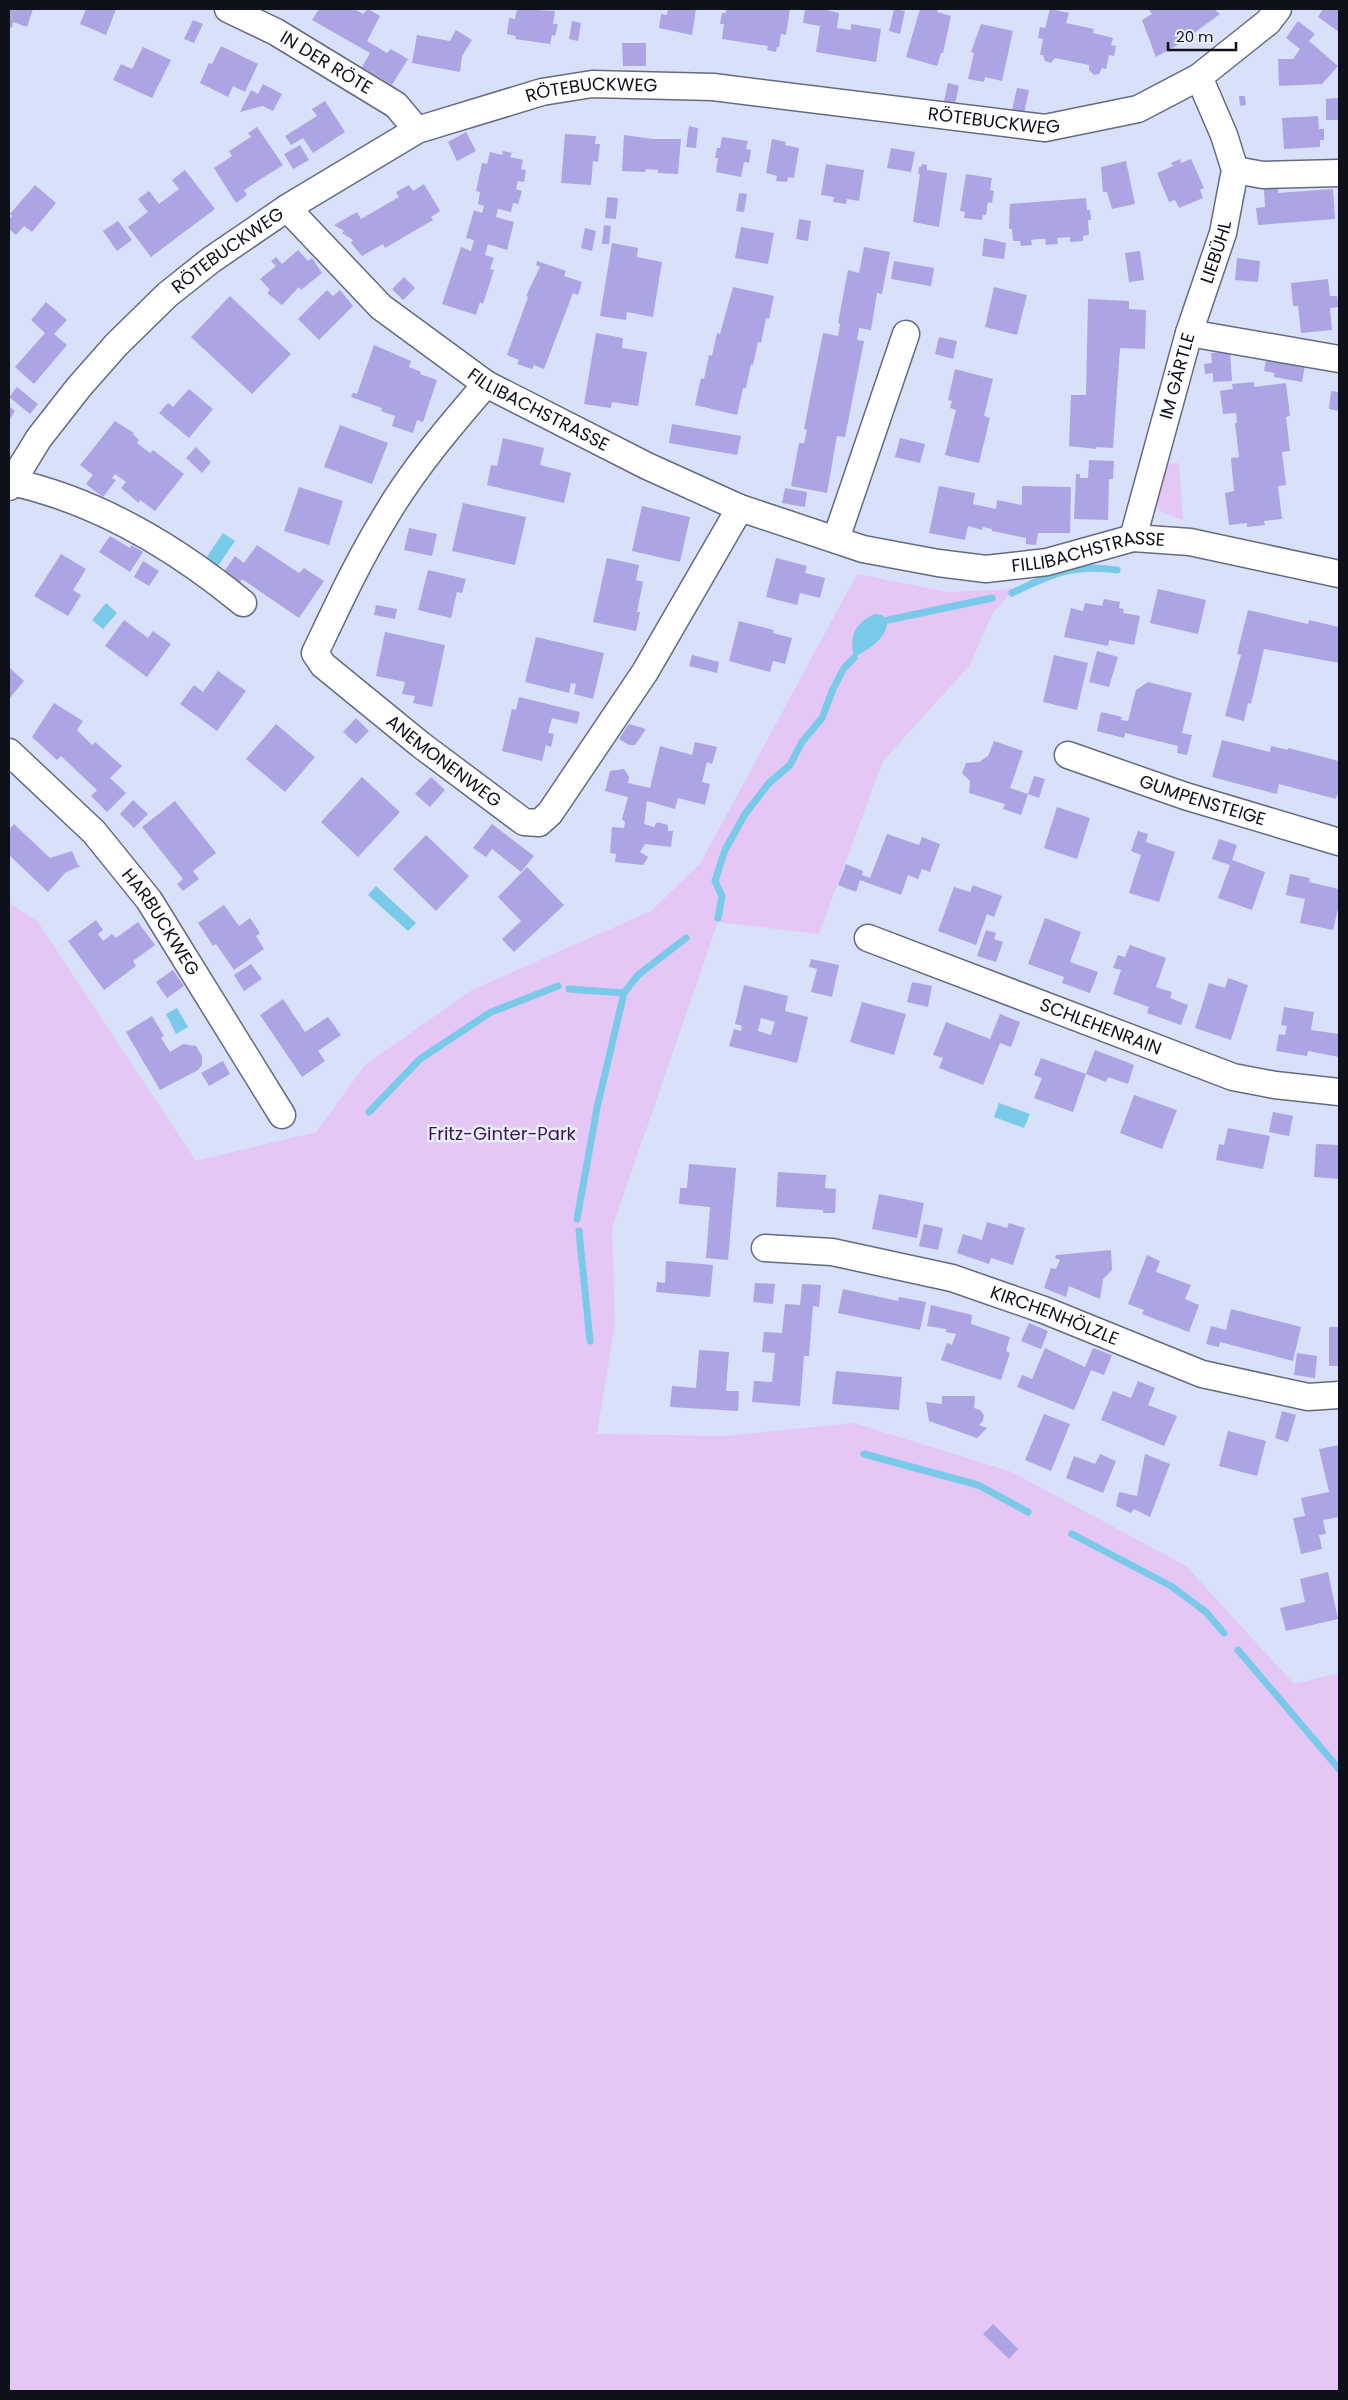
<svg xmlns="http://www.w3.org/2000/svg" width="1348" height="2400" font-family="Poppins,sans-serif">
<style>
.green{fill:#e4c7f5}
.water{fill:#78cae8}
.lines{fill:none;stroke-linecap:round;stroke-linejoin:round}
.stream{stroke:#78cae8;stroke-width:7}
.building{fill:#ada4e3;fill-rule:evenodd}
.street-casing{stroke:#636b80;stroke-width:29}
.street{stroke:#fff;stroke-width:26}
.labels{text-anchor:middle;stroke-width:5;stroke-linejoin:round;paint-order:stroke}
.street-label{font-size:18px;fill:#0e1119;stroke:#e9effd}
.park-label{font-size:18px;fill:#3f1054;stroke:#e9effd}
</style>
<rect width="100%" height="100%" fill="#d8e1f9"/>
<!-- green -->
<path class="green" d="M1179,463L1183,520L1160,511L1155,501L1164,464Z
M857,574L948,592L1014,589L992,614L970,665L883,761L819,934L718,922L612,1228L615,1323L597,1434L726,1436L854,1423L1012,1472L1186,1566L1294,1684L1339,1673V2391H9V902L38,922L196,1161L316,1132L365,1065L472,990L651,911L700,864Z"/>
<!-- water -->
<path class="water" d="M223,533L235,541L218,566L206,558Z
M106,603L117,613L103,629L92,620Z
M875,614L882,615L888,620C885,642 870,647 854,658C849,637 854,623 875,614Z
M376,886L416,923L408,931L368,895Z
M177,1008L188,1027L176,1034L166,1014Z
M999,1103L1030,1114L1024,1128L994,1117Z"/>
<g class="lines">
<!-- stream -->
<path class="stream" d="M1012,593C1051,574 1073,564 1117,570
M888,620L992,598
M718,918L722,896L715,881L725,850L745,814L769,783L790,765L802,742L822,718L833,689L844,668L854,658
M569,989L624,993
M369,1112L420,1059L491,1012L558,986
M577,1219L597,1108L624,993L638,975L686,938
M579,1231L590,1341
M864,1454L978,1485L1028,1512
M1072,1534L1171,1586L1206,1612L1224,1633
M1238,1650L1339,1769"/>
</g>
<!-- building -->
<path class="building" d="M9,9H33L27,27L13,22L12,28L9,27Z
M86,9H116L106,35L80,24Z
M319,9H354L363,14L368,9L380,16L367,41L387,53L391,49L408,59L392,85L362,67L370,53L312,20Z
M517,9L555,11L553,24H558L555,36L552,35L550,44L515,39L516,36L507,34L509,18L515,19Z
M668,9H696L692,35L659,28L661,14L667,15Z
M726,9H790L786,35L781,34L779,47H777L776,52L767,50L768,46L722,39L724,24H720L722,13H726Z
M805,9H823L839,13L837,28L851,30V24L881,29L876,62L816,52L820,26L803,23Z
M894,9L905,11L900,34L889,31Z
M920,9H938L937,12L951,16L943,53H941L937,66L906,57Z
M1050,9L1069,13L1066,23L1094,29L1093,33L1113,38L1111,45L1116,46L1114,56L1109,55L1106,69L1102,68L1099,74L1094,75L1089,70V65L1055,58L1051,63L1045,61L1043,55H1040L1043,39L1038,38L1040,27L1045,28Z
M1152,9H1214L1220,14L1179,44L1156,57L1142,20L1152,14L1149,10Z
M1323,9H1339V32L1318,17Z
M193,20L203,24L194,43L184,39Z
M572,21L581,23L578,41L569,39Z
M1298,21L1315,34L1309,41L1338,66L1322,84L1279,86L1278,59H1293L1300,49L1286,38Z
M981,24L1013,31L1002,81L985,77L984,82L968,79L974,53L971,52Z
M456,30L472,40L462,56L460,72L412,63L417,35L450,41Z
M622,43H646V66H623Z
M221,46L258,64L245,92L233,86L228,97L200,83L209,63L212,64Z
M143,47L171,60L152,98L113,80L121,64L132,69Z
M948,83L959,86L955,104L944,101Z
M263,84L282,94L273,111L263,106L240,112L251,90L258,94Z
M1017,88L1029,90L1024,113L1012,110Z
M1239,96H1245L1246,105L1240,106Z
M1337,98H1339V120H1326V99Z
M325,101L345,132L313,153L303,138L291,145L285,136L317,116L312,109Z
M1318,116L1319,129H1324V140H1320V147L1284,149L1282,118Z
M689,126L698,128L696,148L686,147Z
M257,127L283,165L244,190L247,195L236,203L214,168L232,156L229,151L251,137L248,133Z
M466,132L476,151L457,161L448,142Z
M565,134L596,136L595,144H600L598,162L593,161L591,185L561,183Z
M624,135L653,139H681L678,174L658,173V170L646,169L645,172L622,171Z
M722,137L748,141L746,149L751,150L749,163L744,162L741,177L716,172L718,158H715L717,148H720Z
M772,139L786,142L785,145L799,148L794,178L788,177L787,182L776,181L777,176L766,173Z
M300,145L309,160L293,169L284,154Z
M891,148L915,152L911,172L887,168Z
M503,151L512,153L510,157L523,160L521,169L526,170L524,182L518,181L516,189L522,191L518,204L513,203L511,212L498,209L496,217L514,222L507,250L488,244L485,255L494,258L490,269L494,270L483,304L480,302L476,315L442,304L461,247L471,251L474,240L466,238L474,210L482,213L484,206L478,204L480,192L476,191L482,163L487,164L490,152L502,155Z
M1180,159L1181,163L1191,159L1204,188L1200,190L1203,198L1179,208L1175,200L1169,202L1157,173L1173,166L1171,163Z
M1126,161L1135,204L1112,209L1107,192H1103L1101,167Z
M826,164L864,170L859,201L847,199L846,204L833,202L834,197L821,195Z
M922,164L927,165V170L947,173L939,227L913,222L920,174H918L919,167H921Z
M185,170L215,209L151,257L128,227L148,212L138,199L149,191L159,204L179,189L172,180Z
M966,174L992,178L990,190L994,191L992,203L988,202L986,215H983L982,220L964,218L965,212L960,211Z
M424,184L440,211L431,217L433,220L385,248L383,244L362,256L351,243L353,240L342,233L344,231L334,225L357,212L361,219L399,197L396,192L409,185L413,191Z
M35,185L56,203L32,232L24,226L16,235L9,229V220L12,216L10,214Z
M1278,188V193L1333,189L1335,219L1258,225L1256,208L1265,207L1264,189Z
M739,193L747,194L744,212L736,211Z
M607,197L618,198L616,219L605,218Z
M1086,198L1087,210H1090L1091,220H1088L1089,235L1083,236V241L1070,242V237L1057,238L1058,244L1046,245L1045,239H1038L1031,240L1032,245L1021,246L1020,241H1013L1012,229H1009L1010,204Z
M799,219L811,221L808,241L796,239Z
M118,221L132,240L117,251L103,231Z
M604,225L611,226L609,244H602Z
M741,227L774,233L768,264L735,258Z
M585,228L596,231L592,251L581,248Z
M984,238L1006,243L1004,259L982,256Z
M612,243L638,248L637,257L662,262L653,317L627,312L626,320L600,316Z
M864,247L890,252L882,294L877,293L871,330L859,328L857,340L864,341L845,437L837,436L827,493L791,486L799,443H804L807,430L804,429L823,333L838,336L840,324L838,323L848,270L859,273Z
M298,250L308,261L312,258L322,273L301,290L299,287L282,305L267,293L270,290L260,279L276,266L271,261L276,257L282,264Z
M1140,251L1144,280L1129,282L1125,253Z
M1237,258L1260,261L1258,282L1235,280Z
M537,261L566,271L564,276L582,282L578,295L573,293L544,369L534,365L532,369L517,364L519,360L507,355L528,297L526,296L540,267L536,265Z
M894,261L934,268L931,286L891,279Z
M404,277L415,288L403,300L392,289Z
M1328,279L1330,296H1337L1339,307L1330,308L1332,330L1301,333L1298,306H1293L1291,283Z
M733,287L774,296L769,319L766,318L761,343L758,342L753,365L751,364L746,388H743L737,415L695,405L701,378L704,379L709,355L712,356L717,333L720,334Z
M994,287L1027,295L1017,335L985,327Z
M327,290L333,296L340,290L353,306L319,340L298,319Z
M230,296L291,354L252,394L191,337Z
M1088,299L1129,301V309L1146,310L1145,349L1120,348L1113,448L1096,447V449L1069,446L1071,395H1086Z
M46,302L67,320L54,334L67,345L34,384L15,367L45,333L31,320Z
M596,333L623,338L622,348L647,352L638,406L612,402L611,408L584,404Z
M939,337L957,341L953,359L935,354Z
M374,345L411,361L409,367L421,372L420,374L437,380L423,422L417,420L413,433L392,426L395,416L381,411L382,408L351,397L353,393L357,394Z
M1230,351L1232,381L1213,382V373L1205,374L1204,364L1212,363L1211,353Z
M1267,354L1306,360L1302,382L1274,377V373L1264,371Z
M955,369L993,379L984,416L990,418L979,463L945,455L956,410L950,408L952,401L948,400Z
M1254,382V387L1286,383L1290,416L1286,417L1290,451L1282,452L1286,485L1278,486L1282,519L1264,521L1265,525L1247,527V523L1229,525L1225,493L1234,491L1231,458L1239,457L1235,423H1237L1236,413L1223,414L1220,391L1233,389L1232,384Z
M17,387L38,404L30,414L9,397Z
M189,389L213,409L189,438L159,413L168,403L173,407Z
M1331,391L1339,392V411L1329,409Z
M9,406L15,411L9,421Z
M115,421L134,433L133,434L139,440L137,443L150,453L153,450L184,474L155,511L140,500L139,503L121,488L126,482L115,474L112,478L116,480L103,497L86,484L93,475L80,465Z
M672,424L741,436L737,455L669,443Z
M340,425L388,443L372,484L324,467Z
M503,438L544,448L540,465L571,473L564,503L487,485L491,465L497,466Z
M900,438L925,444L920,463L895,457Z
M196,447L211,462L202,473L186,458Z
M1089,460L1114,461L1113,479H1109L1108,520L1074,519L1076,474H1080V478H1088Z
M939,486L975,493L973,504L996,509L997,500L1022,505V486L1071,487L1070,533H1038L1036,545L1026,544V538L992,531V529L983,527L982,530L968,526L965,540L929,533Z
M299,487L343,501L329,545L284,531Z
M785,488L807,492L805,507L782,503Z
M463,503L526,517L515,565L452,551Z
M642,506L690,517L680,562L632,551Z
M409,528L437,534L432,556L404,550Z
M110,536L130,548L131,545L143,552L130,572L99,552Z
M257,545L299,573L304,568L324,581L299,618L242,579L239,584L223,573L235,556L244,563Z
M61,554L86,569L73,590L81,595L68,616L34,596Z
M607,558L639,565L636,580L643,582L637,612H640L636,631L593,622Z
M776,558L807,566L805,573L825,578L820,598L800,593L797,605L766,597Z
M143,561L159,571L149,586L134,577Z
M428,570L466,579L462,593L457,592L451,618L418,610Z
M1158,589L1206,600L1198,634L1150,623Z
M1104,599L1120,602L1119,608L1124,609L1123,613L1140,616L1134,645L1109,640L1108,646L1064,637L1071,608L1083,611L1085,603L1102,606Z
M376,605L397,609L395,619L374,615Z
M1248,610L1308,624L1309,620L1339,627V663L1264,649L1251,704L1248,703L1244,721L1225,716L1241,655L1237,654Z
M124,620L148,638L153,631L171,644L147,677L105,646Z
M739,621L774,630L773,633L792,638L785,664L773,661L770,672L729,661Z
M385,632L445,645L432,707L413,703L415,696L402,694L405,682L376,676Z
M536,637L604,653L593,699L574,694L576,684L571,683L569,693L525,682Z
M1097,651L1118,657L1109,687L1089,682Z
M692,655L719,662L717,673L689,666Z
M1054,655L1088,663L1077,710L1043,702Z
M9,667L24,681L9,699Z
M218,671L246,691L217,731L180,704L194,685L203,692Z
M1148,682L1192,693L1182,733L1192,735L1187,755L1177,753L1178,746L1125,733L1124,738L1097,731L1101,712L1122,717L1121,720L1128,721L1136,690Z
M519,697L580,712L577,724L552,718L548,733L554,734L551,747L546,745L542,761L502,751L512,709L516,710Z
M54,703L83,721L77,730L92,745L95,742L122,766L110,778L126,793L107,812L91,796L97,790L61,756L57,760L32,737Z
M356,718L369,731L356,744L343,732Z
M276,724L315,757L285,792L246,759Z
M629,724L646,729L635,745H629L619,739Z
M1222,740L1270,752L1271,746L1288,750V748L1339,761V796L1337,795L1336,799L1279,784L1277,794L1212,777Z
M994,741L1023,751L1010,788L1028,794L1021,815L1003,809L1005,804L969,793L970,781L962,773L966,763L979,762L988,756Z
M695,742L717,747L712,764L707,762L702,782L710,784L705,805L678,798L675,809L647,801L644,824L654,827L657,822L668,825V831H673L671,847L645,844L640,852L648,857L643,865L615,862L616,854L610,853L612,827L624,828L625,822L622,819L628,797L605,791L610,771L624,769L629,777L628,783L650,788L660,746L692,755Z
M1034,776L1045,779L1039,798L1028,794Z
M362,777L400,812L358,857L321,822Z
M431,777L445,790L430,807L415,794Z
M133,800L148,814L134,828L120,814Z
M175,801L216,853L193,871L199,879L183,891L177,884L183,879L142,827Z
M1057,807L1090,818L1077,859L1044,848Z
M14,824L50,858L72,851L78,865L81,866L66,872L48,892L9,855V830Z
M492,824L534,856L521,872L492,849L486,857L473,848Z
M1138,831L1148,834L1146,842L1175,852L1159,902L1129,893L1141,855L1131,851Z
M887,834L919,845L922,837L940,844L930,872L922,869L918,879L908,875L901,895L860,880L856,892L838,885L846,864L863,871L862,875L870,878Z
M426,835L469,876L436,911L393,869Z
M1219,839L1237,845L1232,860L1265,872L1252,910L1218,898L1230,865L1212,859Z
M527,867L564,905L514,952L502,939L521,921L498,897Z
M1290,874L1310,878L1309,882L1339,889V905L1333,930L1300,923L1305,899L1286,895Z
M973,885L1002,896L994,917L987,914L976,945L938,931L954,887L970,892Z
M224,905L239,926L250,918L260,933L256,936L264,949L234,970L216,944L213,946L198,923Z
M1045,918L1081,932L1070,962L1098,972L1090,993L1062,983L1064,977L1028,964Z
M96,920L103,930L98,934L103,941L112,934L116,938L138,922L155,945L133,961L136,966L104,990L68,941Z
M986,930L996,933L994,939L1003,942L996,962L977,956Z
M1130,945L1166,958L1156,987L1172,992L1170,998L1188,1005L1181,1025L1147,1013L1149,1007L1113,994L1121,970L1113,968L1118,955L1125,957Z
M811,959L839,965L832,997L811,992L817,969L809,967Z
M251,964L262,979L244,991L234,975Z
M173,970L184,986L167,998L156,982Z
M1228,978L1248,985L1231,1040L1195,1028L1209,983L1225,988Z
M912,982L932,986L928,1007L907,1002Z
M744,985L788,996L785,1011L808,1017L797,1063L729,1046L734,1029L741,1031L742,1026L735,1024ZM761,1018L775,1022L771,1035L758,1031Z
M283,999L305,1032L328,1017L341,1035L318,1051L325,1061L302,1077L260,1015Z
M862,1002L906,1014L894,1055L850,1042Z
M1284,1007L1314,1012L1311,1030L1339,1034V1057L1308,1051L1307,1056L1276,1051L1279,1034L1285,1035L1287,1026L1281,1025Z
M1000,1014L1020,1022L1011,1047L1000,1043L983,1085L939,1068L943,1058L933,1055L946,1022L990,1039Z
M152,1016L164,1036L161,1038L170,1052L183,1044L196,1046L202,1056V1065L198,1070L160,1090L126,1032Z
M1095,1050L1134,1065L1128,1084L1108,1077L1106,1082L1086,1074Z
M1041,1058L1086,1074L1073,1112L1034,1098L1042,1078L1034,1075Z
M223,1061L230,1074L209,1086L201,1073Z
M1134,1095L1177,1110L1162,1149L1120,1133Z
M1273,1112L1293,1116L1289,1136L1269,1132Z
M1228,1128L1270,1136L1263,1169L1216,1160L1219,1144L1224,1145Z
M1316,1144L1339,1145V1179L1314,1177Z
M689,1164L736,1168L728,1260L706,1258L710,1207L679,1204L680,1188H687Z
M778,1172L826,1175L825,1188L836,1189L835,1213H823V1210L776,1207Z
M879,1194L924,1203L917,1238L872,1229Z
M987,1222L1007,1228L1009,1223L1025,1228L1013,1265L991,1258L989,1264L957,1253L963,1234L982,1240Z
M924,1224L943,1228L938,1250L919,1246Z
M1111,1250L1112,1270L1103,1279L1100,1299L1069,1286L1066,1297L1044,1288L1051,1268L1056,1269L1060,1260L1055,1258L1056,1255Z
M1147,1255L1160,1261L1156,1272L1191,1285L1185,1299L1199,1305L1189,1332L1142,1314L1144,1310L1128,1304Z
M666,1261L713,1265L710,1297L656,1292L657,1282L665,1283Z
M755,1283L775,1284L773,1304L753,1302Z
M802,1284L821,1285L819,1307L813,1306L809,1356H804L800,1406L752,1402L754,1381L772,1382L775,1353L762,1352L764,1332L782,1333L785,1304L800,1305Z
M843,1289L898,1301L899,1297L926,1302L920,1330L838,1313Z
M931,1305L972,1315L971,1324L1010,1337L1006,1351L1010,1353L1001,1380L941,1360L947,1343L952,1345L956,1334L946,1332V1329L927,1326Z
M1231,1309L1301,1327L1293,1361L1220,1342L1219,1347L1206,1344L1211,1326L1226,1330Z
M1029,1323L1048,1331L1041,1349L1021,1341Z
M1329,1327H1339V1366H1329Z
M1045,1348L1085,1367L1093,1348L1112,1355L1104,1375L1091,1370L1074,1410L1017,1387L1022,1375L1032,1379Z
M699,1350L729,1352L726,1391H739L738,1411L670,1407L672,1386L696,1388Z
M1297,1353L1317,1356L1315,1378L1294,1375Z
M836,1371L902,1377L899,1410L832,1404Z
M1138,1381L1155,1388L1148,1405L1177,1416L1164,1446L1101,1420L1113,1391L1131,1398Z
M942,1396H975L974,1408L980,1410L984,1415L983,1421L979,1425L987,1428L977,1438L929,1421L926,1402L942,1404Z
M1282,1411L1296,1415L1288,1442L1275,1438Z
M1044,1414L1070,1424L1051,1471L1025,1460Z
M1228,1431L1266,1441L1257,1476L1219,1466Z
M1339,1445V1517L1323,1520L1326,1534L1319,1535L1322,1549L1301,1554L1293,1518L1305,1516L1301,1498L1329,1492L1319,1449Z
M1100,1454L1116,1461L1103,1493L1066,1478L1074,1456L1095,1464Z
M1145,1454L1170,1464L1150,1517L1134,1509L1131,1513L1116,1506L1119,1492L1137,1496Z
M1328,1572L1338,1619L1286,1631L1280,1608L1305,1602L1300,1579Z
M993,2324L1018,2349L1009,2359L983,2334Z"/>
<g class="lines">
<defs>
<g id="street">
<path id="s1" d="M228,9L276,32L396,105L417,130"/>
<path d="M1235,170L1263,175L1339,173"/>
<path id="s2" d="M287,208L381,307L486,384L647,466L740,508L863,549L938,563L986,569L1047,562L1133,538L1190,542L1339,574"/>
<path d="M1189,333L1339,359"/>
<path id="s3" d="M486,384C450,426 413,469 385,517C358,561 337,607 315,653L323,665L421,745L524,822L539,823L550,813L645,672L740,508"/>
<path d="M12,482C98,501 176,548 243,603"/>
<path id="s4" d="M9,487L39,438L79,387L116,345L167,295L211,260L287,208L417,130L542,92L592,84L713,87L1045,128L1138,109L1199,77L1268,22L1278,9"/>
<path id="s5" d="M1133,538L1189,333L1223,233L1235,170L1224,135L1199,77"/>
<path d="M836,539L906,334"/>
<path id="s6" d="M9,752L94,832L149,900L282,1115"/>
<path id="s7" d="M1068,755L1185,796L1339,842"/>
<path id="s8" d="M868,938L1233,1077L1275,1085L1339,1092"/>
<path id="s9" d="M765,1248L832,1252L952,1278L1044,1310L1202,1374L1308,1397L1339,1395"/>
</g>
</defs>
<!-- street casing -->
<use href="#street" class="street-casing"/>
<!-- street -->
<use href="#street" class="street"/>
</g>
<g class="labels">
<!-- street labels -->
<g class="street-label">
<text dy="6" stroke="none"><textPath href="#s1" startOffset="112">IN DER RÖTE</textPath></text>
<text dy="6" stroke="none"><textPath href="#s4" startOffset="730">RÖTEBUCKWEG</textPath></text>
<text dy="6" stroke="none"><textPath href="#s4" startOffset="1135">RÖTEBUCKWEG</textPath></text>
<text dy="6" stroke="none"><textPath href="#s4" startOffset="325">RÖTEBUCKWEG</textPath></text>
<text dy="6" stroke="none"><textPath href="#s5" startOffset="298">LIEBÜHL</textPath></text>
<text dy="6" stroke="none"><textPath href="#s5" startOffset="168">IM GÄRTLE</textPath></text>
<text dy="6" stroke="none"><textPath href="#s2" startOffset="325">FILLIBACHSTRASSE</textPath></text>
<text dy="6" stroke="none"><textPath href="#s2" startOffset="908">FILLIBACHSTRASSE</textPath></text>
<text dy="6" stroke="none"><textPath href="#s3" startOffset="489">ANEMONENWEG</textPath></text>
<text dy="6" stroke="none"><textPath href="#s7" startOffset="142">GUMPENSTEIGE</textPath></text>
<text dy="6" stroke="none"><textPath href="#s6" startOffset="229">HARBUCKWEG</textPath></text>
<text dy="6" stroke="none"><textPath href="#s8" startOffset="249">SCHLEHENRAIN</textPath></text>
<text dy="6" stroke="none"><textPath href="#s9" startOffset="299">KIRCHENHÖLZLE</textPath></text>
</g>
<!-- park labels -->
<g class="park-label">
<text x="502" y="1140">Fritz-Ginter-Park</text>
</g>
</g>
<!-- border -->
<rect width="1348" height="2400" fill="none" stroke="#0e1119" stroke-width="20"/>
<!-- scale -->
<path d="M1168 42v8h68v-8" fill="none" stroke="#0e1119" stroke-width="2.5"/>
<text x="1176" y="42" font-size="15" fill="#0e1119" stroke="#e9effd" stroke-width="4" paint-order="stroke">20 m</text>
</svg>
